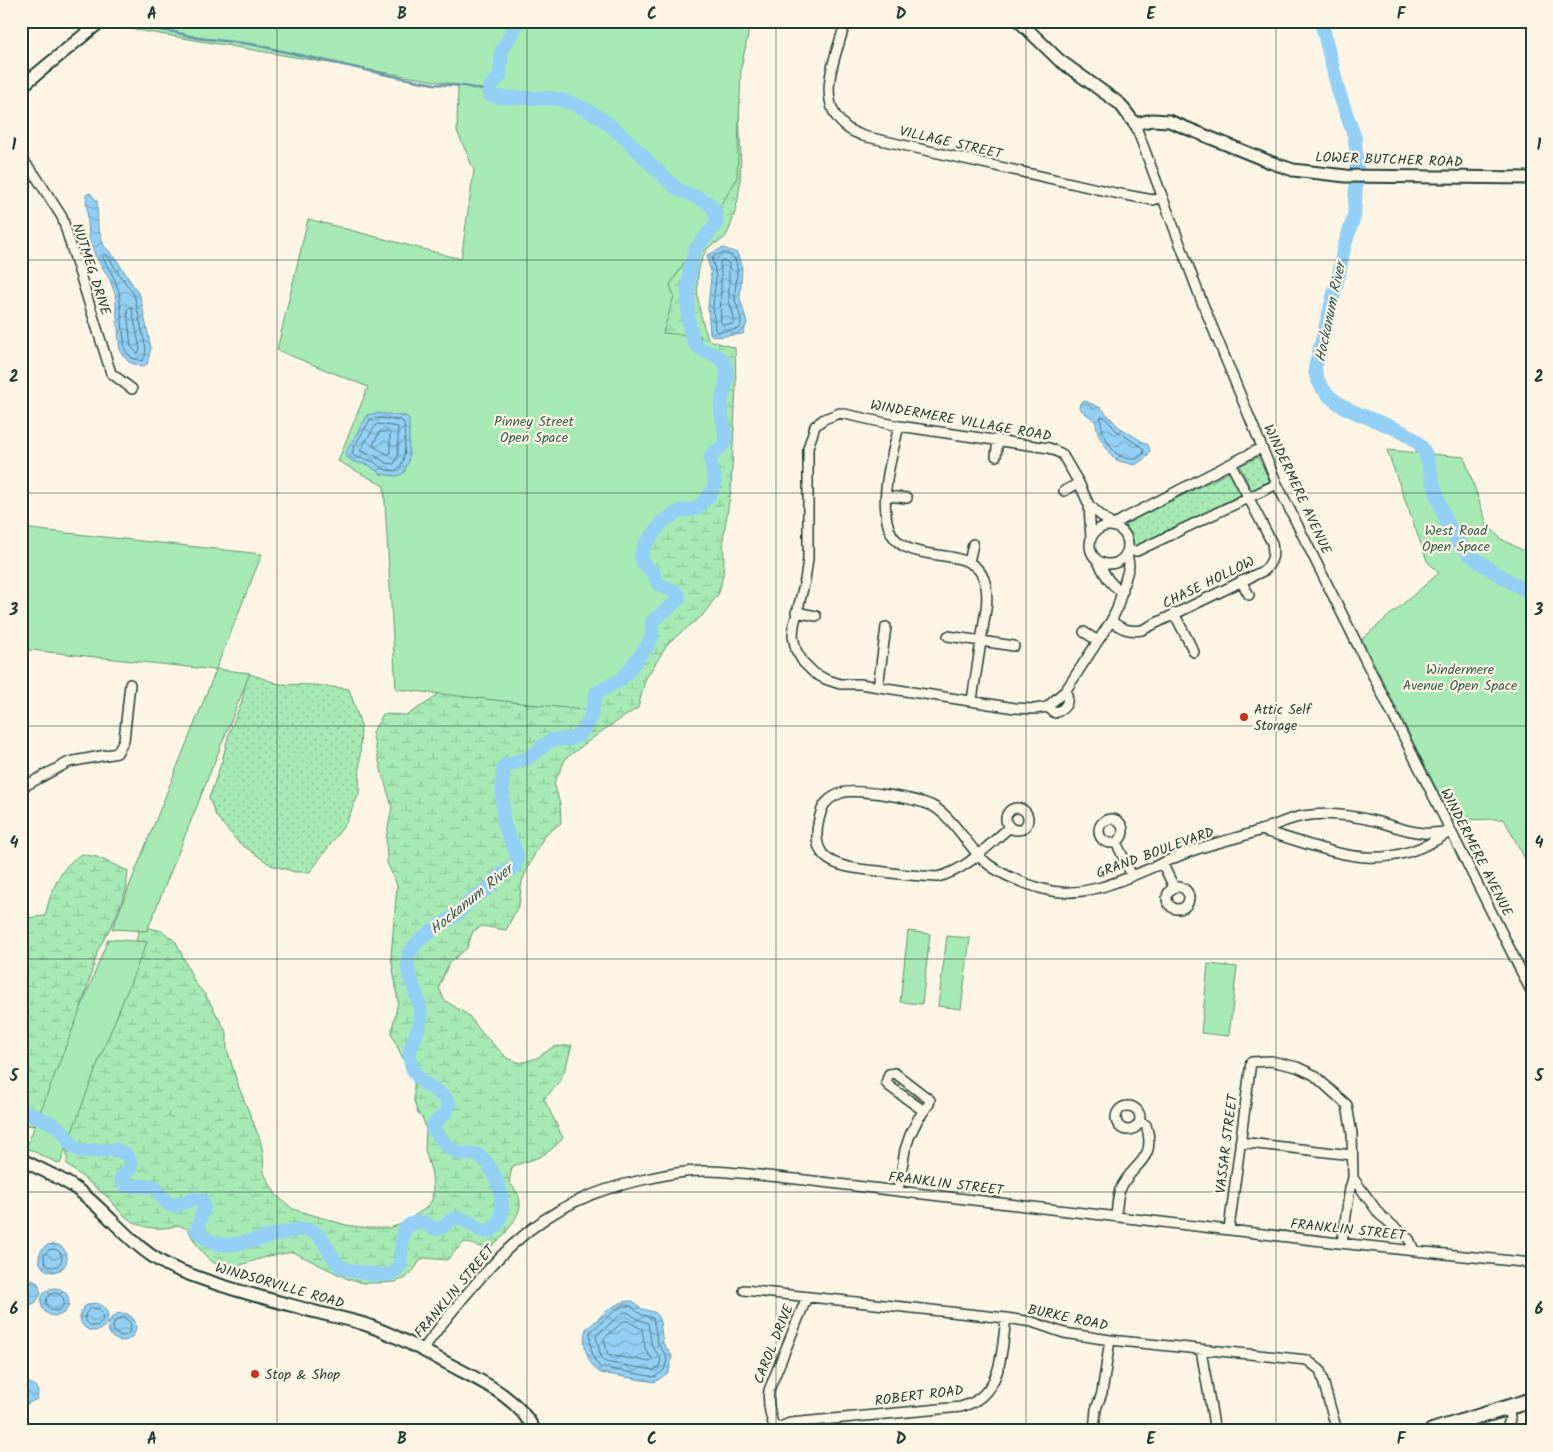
<svg xmlns="http://www.w3.org/2000/svg" width="1553" height="1452" font-family="Kalam,sans-serif">
<style>
.grass{fill:url(#grass-dots);stroke:#629374}
.wetland{fill:url(#wetland-marsh);stroke:#629374}
.park{fill:#a6e9b4;stroke:#629374}
.water{fill:url(#water-waves);stroke:#6595a7}
.lines{fill:none;stroke-linecap:round;stroke-linejoin:round}
.shore{stroke:#4d7781;stroke-width:1}
.stream{stroke:#6595a7;stroke-width:2.5}
.river{stroke:#93cff4;stroke-width:14}
.street-casing{stroke:#1f3d34;stroke-width:12}
.secondary-casing{stroke:#1f3d34;stroke-width:15}
.primary-casing{stroke:#1f3d34;stroke-width:18}
.street{stroke:#fcf5e5;stroke-width:9}
.secondary{stroke:#fcf5e5;stroke-width:11}
.primary{stroke:#fcf5e5;stroke-width:14}
.grid{fill:none;stroke:#1f3d34;stroke-width:1;stroke-opacity:0.55}
.poi-dot{fill:#c8321e;stroke:#fcf5e5;stroke-width:2}
.labels{text-anchor:middle;stroke-width:4.5;stroke-linejoin:round;paint-order:stroke}
.street-label{font-size:14px;fill:#1f3d34;stroke:#fcf5e5}
.park-label{font-size:14px;fill:#3a5f4e;stroke:#fcf5e5}
.poi-label{font-size:14px;fill:#1f3d34;stroke:#fcf5e5;text-anchor:start}
.water-label{font-size:15px;font-style:italic;fill:#365a5a;stroke:#fcf5e5}
.neatline{fill:none;stroke:#1f3d34;stroke-width:2}
.grid-label{font-size:16px;text-anchor:middle;font-weight:bold;fill:#1f3d34}
</style>
<defs>
<pattern id="grass-dots" width="8" height="8" patternUnits="userSpaceOnUse" patternTransform="scale(1.25)"><rect width="8" height="8" fill="#a6e9b4"/><path d="M2 2h.1M6 6h.1" fill="none" stroke="#8ec99b" stroke-width="1.8" stroke-linecap="round"/></pattern>
<pattern id="wetland-marsh" width="20" height="14" patternUnits="userSpaceOnUse" patternTransform="scale(1.25)"><rect width="20" height="14" fill="#a6e9b4"/><path d="M1 5h8M5 5V1M11 12h8M15 12V8" fill="none" stroke="#8ec99b"/></pattern>
<pattern id="water-waves" width="16" height="10" patternUnits="userSpaceOnUse" patternTransform="scale(1.25)"><rect width="16" height="10" fill="#93cff4"/><path d="M0 5q4-4 8 0t8 0" fill="none" stroke="#77a9c6"/></pattern>
</defs>
<rect width="100%" height="100%" fill="#fcf5e5"/>
<filter id="ink" filterUnits="userSpaceOnUse"><feTurbulence type="fractalNoise" baseFrequency=".02" numOctaves="2"/><feDisplacementMap in="SourceGraphic" scale="10" xChannelSelector="R" yChannelSelector="G"/><feConvolveMatrix kernelMatrix="1 2 1 2 8 2 1 2 1" color-interpolation-filters="sRGB"/></filter>
<g filter="url(#ink)">
<!-- grass -->
<path class="grass" d="M1258,457L1270,481L1252,490L1240,466Z
M1230,472L1242,494L1135,547L1125,524Z
M247,673L279,684L314,685L349,689L361,725L359,794L346,823L310,872H295L271,865L238,842L216,816L209,798L222,761L230,730L242,702Z"/>
<!-- wetland -->
<path class="wetland" d="M739,109C740,143 744,179 735,212C733,219 728,236 723,239C719,243 713,243 710,246C689,269 698,315 709,340L735,348L736,386L731,490L723,539L724,560L723,575L719,593L702,616L669,642L645,680L638,708L605,729L566,758L554,783L560,804L561,823L545,835L532,859L522,881L519,904L506,930L482,926L473,931L467,948L449,963L439,987L444,1000L468,1015L483,1034L507,1058L521,1063L537,1058L553,1047L572,1045L566,1066L559,1083L544,1099L563,1138C555,1147 546,1155 534,1159C527,1162 519,1163 512,1167L509,1182C515,1189 521,1196 520,1206C519,1217 499,1246 487,1247C481,1248 471,1244 464,1242L447,1260L424,1258L419,1262L414,1270L406,1278L395,1282L381,1283H363L348,1279L293,1252L269,1256L231,1268C210,1268 196,1246 188,1229L178,1225C160,1231 142,1229 126,1217C118,1211 112,1201 104,1194C92,1184 79,1175 67,1165V1151L62,1146L140,929L146,927L162,931L176,942L195,983L206,996L227,1033V1049L238,1085L260,1139L263,1153L264,1173L276,1195L293,1209L346,1225L368,1228H389L402,1224L426,1208L432,1200L433,1191L432,1174L425,1150L426,1129L423,1119L418,1114L414,1101V1082L391,1033L398,1002L391,956L397,885L387,863L386,839L392,807L382,773L372,733L383,714L407,715L430,701L438,694Z
M82,854L97,857L128,871L126,890L115,919L98,950L77,1022L36,1126L25,1125L21,1118V921L26,918L45,916C50,894 60,865 82,854Z"/>
<!-- park -->
<path class="park" d="M118,21H748V35L741,68L737,179L670,285L674,296L663,333L701,336L697,346L719,361L723,367L726,390L721,413L725,440C723,446 717,447 714,453C709,462 714,476 715,487L697,512H683L668,519L645,550L643,560L652,572L656,585L671,592L675,596C674,609 663,614 655,621L652,639L634,667L622,680L599,693L593,711L396,689L384,486L338,461L368,387L277,350L308,219L461,259L474,170L457,131L458,85L113,26Z
M1387,450L1464,457L1487,524L1501,539L1532,555V872L1504,819L1452,820L1362,639L1439,573L1427,561Z
M21,528L262,554L216,669L250,673L147,931L112,929L216,670L21,649Z
M908,931L930,934L922,1004L900,1002Z
M947,936L970,938L961,1009L938,1006Z
M108,939L147,942L99,1060L60,1164L26,1148Z
M1208,964L1237,967L1229,1036L1201,1033Z"/>
<!-- water -->
<path class="water" d="M90,193L97,201L98,227L104,246L114,256L140,296L151,348L147,364L142,367L129,362L120,352L115,294L110,280L95,255L89,238L86,195Z
M723,248L737,253L742,268L740,298L747,323L743,334L716,337L710,334L708,306L711,277L707,255Z
M1085,401L1101,408L1119,427L1148,445L1150,450L1147,457L1135,465L1119,461L1112,457L1099,436L1095,421L1079,408L1080,403Z
M377,413L406,416L409,419V459L404,473L397,476L381,474L369,465L354,462L345,456C350,441 361,429 367,415Z
M39 1258a14 14 0 1 1 28 0a14 14 0 1 1-28 0Z
M28,1278L38,1283L41,1294L36,1302L29,1306L21,1305V1279Z
M41 1302a14 14 0 1 1 28 0a14 14 0 1 1-28 0Z
M633,1301L642,1309L654,1312L657,1314L660,1322L663,1343L672,1356L669,1372L655,1382L601,1373C588,1367 581,1342 586,1329C601,1318 613,1300 633,1301Z
M80 1317a14 14 0 1 1 28 0a14 14 0 1 1-28 0Z
M108 1327a14 14 0 1 1 28 0a14 14 0 1 1-28 0Z
M25,1382L35,1385L38,1392L37,1399L27,1404L21,1403V1383Z"/>
<g class="lines">
<!-- shore -->
<path class="shore" d="M723,253C727,254 732,254 734,258C741,268 734,286 735,298C736,308 745,320 739,329L717,332L715,330L713,306L716,276L712,258L714,256Z
M104,256L106,255L110,259L118,273L134,294L146,349L145,356L142,361L132,358L125,350L119,292L114,278L103,258Z
M722,260L729,263V300L735,321L733,324L723,325L721,323C719,302 723,282 720,262Z
M130,307L132,309L140,349L138,354L131,347L127,310Z
M1101,417H1104L1116,430L1144,449L1143,454L1134,460C1129,459 1123,458 1119,455C1109,449 1099,427 1101,417Z
M378,418L399,420L404,422C404,437 411,480 384,469C380,468 377,464 374,462C367,458 358,460 352,454L354,447L370,420Z
M378,424L398,427V456L394,464L386,463L374,455L360,451L375,426Z
M380,432H388L390,434V452L389,455L373,446Z
M44 1258a9 9 0 1 1 18 0a9 9 0 1 1-18 0Z
M46 1302a9 9 0 1 1 18 0a9 9 0 1 1-18 0Z
M623,1306H631L640,1314L653,1318L658,1344L666,1355L667,1360L664,1370L655,1377L600,1367L595,1361L591,1349L590,1332L616,1310Z
M85 1317a9 9 0 1 1 18 0a9 9 0 1 1-18 0Z
M625,1312L629,1313L638,1319L648,1323L652,1346L661,1359L659,1367L654,1370L605,1362L601,1358L596,1336L620,1315Z
M113 1327a9 9 0 1 1 18 0a9 9 0 1 1-18 0Z
M624,1321H627L642,1329L645,1348L652,1359L651,1362L608,1355L604,1339Z"/>
<!-- stream -->
<path class="stream" d="M113,21L121,24L174,32L198,38L251,44L388,75L434,84L464,86L488,91"/>
<!-- river -->
<path class="river" d="M1321,21L1339,93L1355,138L1357,171L1354,217L1344,247L1339,274L1315,368C1315,377 1319,383 1324,390C1348,422 1412,422 1425,453C1435,484 1441,524 1464,549C1478,564 1513,583 1532,594
M21,1108C32,1118 48,1119 59,1128C67,1134 69,1147 80,1150C96,1155 126,1140 131,1165L129,1170L121,1178L122,1182L126,1186H154L167,1203L173,1206L194,1199L202,1200L204,1207L197,1229C218,1266 279,1225 309,1230C324,1233 328,1254 338,1264C345,1272 379,1276 390,1274C394,1273 396,1271 399,1267C405,1250 394,1221 423,1222C428,1223 431,1229 436,1229C445,1229 449,1219 456,1218C469,1217 476,1233 488,1231C493,1230 497,1225 499,1221C507,1203 497,1173 484,1160C476,1151 469,1155 459,1153C449,1150 440,1138 433,1130V1125L447,1111L449,1104C444,1090 419,1088 411,1065C405,1045 422,1032 421,1014C420,996 405,975 408,959C410,940 443,925 457,914C463,909 467,902 473,898C478,894 485,892 489,887C493,884 495,879 499,876C504,872 512,871 515,866C522,853 506,836 504,823C502,817 502,771 504,766L528,758L551,740L572,739L580,734L590,720L596,693L622,679L648,645L652,636V622L679,599V596L676,592L658,584L653,572L643,563L641,555L644,546L663,521L680,511L695,509C705,501 718,490 714,476C712,469 710,463 711,456C714,451 722,449 724,443C728,432 721,420 721,409C721,395 731,378 725,364C720,354 703,353 696,345C684,330 687,269 695,251C700,241 709,234 716,224C720,198 691,198 676,188C639,156 612,113 561,100C543,95 499,101 489,94L490,87L500,76L502,50L519,21"/>
<defs>
<path id="street" d="M846,21C837,53 813,101 846,127C850,131 857,133 863,136L1115,193L1153,200L1162,197
M1135,124L1200,297L1277,484L1532,993
M21,158L35,175L62,217L111,373L132,389
M899,426C892,456 881,490 887,521C898,582 997,524 986,609L972,700
M1261,448L1123,519L1113,526L1089,505L1079,483L1062,454L1049,448L899,426L840,413L824,419L815,426L808,448V559L805,580L794,625L793,636L796,650L803,662L814,673L825,679L840,684H860L1015,708L1035,709L1047,707L1066,690L1111,621L1117,609L1129,566L1127,551H1137L1277,484
M996,456L998,440
M1064,491L1079,483
M886,496L907,498
M1089,505L1091,539
M1090 545a19 19 0 1 1 38 0a19 19 0 1 1-38 0Z
M1097,560C1104,572 1109,586 1123,591
M969,562L973,544
M1241,581L1249,595
M796,612L816,616
M1174,613L1194,652
M1111,621C1122,629 1129,632 1142,630L1265,570C1273,561 1274,555 1272,543L1231,464
M1084,632L1098,641
M948,636L1014,646
M878,687L886,627
M1047,707L1055,713C1066,708 1070,703 1066,690
M21,788L69,762L117,753L124,740L130,684
M1006 819a11 11 0 1 1 22 0a11 11 0 1 1-22 0Z
M1099 831a12 12 0 1 1 24 0a12 12 0 1 1-24 0Z
M1010,827C988,845 966,871 937,877C917,876 897,874 878,871C835,867 804,862 822,809C825,802 833,796 841,793C856,788 923,799 936,808C955,821 966,843 982,859C998,874 1022,883 1043,889C1091,903 1145,868 1189,852C1212,843 1236,839 1258,831C1274,826 1287,819 1303,816C1327,812 1351,815 1375,821C1391,825 1407,832 1424,833C1432,834 1442,832 1450,831
M1260,830C1331,849 1377,879 1448,833
M1116,842L1132,876
M1162,863L1174,887
M1167 898a11 11 0 1 1 22 0a11 11 0 1 1-22 0Z
M1116 1118a12 12 0 1 1 24 0a12 12 0 1 1-24 0Z
M1240,1142L1352,1155
M898,1191L905,1150L910,1135L918,1119L929,1104L930,1100L895,1073L889,1074L886,1083L889,1086L924,1111
M1116,1217C1117,1208 1117,1198 1120,1190C1131,1163 1158,1162 1146,1125L1139,1122
M1229,1229L1251,1062L1271,1061L1297,1067L1314,1075L1347,1105L1352,1134L1353,1178L1380,1215L1409,1239L1414,1250
M1342,1243L1350,1188L1353,1178
M744,1290L1006,1318L1032,1322L1064,1333L1110,1340L1307,1360L1320,1370L1337,1431
M423,1350C434,1333 447,1318 460,1302C493,1262 528,1223 577,1201C598,1191 619,1185 642,1180C664,1175 686,1170 709,1171C738,1172 767,1176 796,1179L1339,1243L1532,1263
M1201,1350L1215,1431
M775,1429L790,1423L961,1407C965,1405 971,1404 975,1401C1003,1384 1002,1347 1006,1318
M776,1431C770,1417 767,1405 769,1390L807,1297
M1094,1431L1096,1409L1102,1393L1110,1340
M1506,1431L1510,1419L1509,1407"/>
<path id="secondary" d="M1019,21L1059,60L1120,104L1135,124L1152,120L1169,121L1270,162L1293,170L1346,176L1532,178
M21,87L101,21
M21,1159C40,1170 61,1177 78,1190C113,1216 135,1253 178,1270C223,1288 269,1299 316,1312C332,1316 348,1319 364,1324C397,1335 429,1354 460,1370C489,1385 519,1400 535,1431"/>
<path id="primary" d="M1432,1431L1532,1400"/>
</defs>
<!-- street casing -->
<use href="#street" class="street-casing"/>
<!-- secondary casing -->
<use href="#secondary" class="secondary-casing"/>
<!-- primary casing -->
<use href="#primary" class="primary-casing"/>
<!-- street -->
<use href="#street" class="street"/>
<!-- secondary -->
<use href="#secondary" class="secondary"/>
<!-- primary -->
<use href="#primary" class="primary"/>
</g>
</g>
<!-- grid -->
<path class="grid" d="M277,21V1431M527,21V1431M776,21V1431M1026,21V1431M1276,21V1431M21,260H1532M21,493H1532M21,726H1532M21,959H1532M21,1192H1532"/>
<!-- markers -->
<g class="poi-dot">
<circle cx="1244" cy="717" r="5"/>
<circle cx="255" cy="1374" r="5"/>
</g>
<g class="labels">
<!-- street labels -->
<g class="street-label">
<text transform="translate(951 142) rotate(13)" y="5">VILLAGE STREET</text>
<text transform="translate(1389 159) rotate(2)" y="5">LOWER BUTCHER ROAD</text>
<text transform="translate(92 269) rotate(72)" y="5">NUTMEG DRIVE</text>
<text transform="translate(961 420) rotate(10)" y="5">WINDERMERE VILLAGE ROAD</text>
<text transform="translate(1298 489) rotate(65)" y="5">WINDERMERE AVENUE</text>
<text transform="translate(1208 582) rotate(-26)" y="5">CHASE HOLLOW</text>
<text transform="translate(1155 852) rotate(-20)" y="5">GRAND BOULEVARD</text>
<text transform="translate(1477 852) rotate(63)" y="5">WINDERMERE AVENUE</text>
<text transform="translate(1226 1144) rotate(-83)" y="5">VASSAR STREET</text>
<text transform="translate(946 1183) rotate(7)" y="5">FRANKLIN STREET</text>
<text transform="translate(1348 1229) rotate(6)" y="5">FRANKLIN STREET</text>
<text transform="translate(280 1285) rotate(16)" y="5">WINDSORVILLE ROAD</text>
<text transform="translate(454 1291) rotate(-50)" y="5">FRANKLIN STREET</text>
<text transform="translate(1068 1317) rotate(12)" y="5">BURKE ROAD</text>
<text transform="translate(773 1344) rotate(-68)" y="5">CAROL DRIVE</text>
<text transform="translate(919 1395) rotate(-7)" y="5">ROBERT ROAD</text>
</g>
<!-- park labels -->
<g class="park-label">
<text x="534" y="426">Pinney Street<tspan x="534" dy="16">Open Space</tspan></text>
<text x="1456" y="535">West Road<tspan x="1456" dy="16">Open Space</tspan></text>
<text x="1460" y="674">Windermere<tspan x="1460" dy="16">Avenue Open Space</tspan></text>
</g>
<!-- poi labels -->
<g class="poi-label">
<text x="1254" y="714">Attic Self<tspan x="1254" dy="16">Storage</tspan></text>
<text x="265" y="1379">Stop &amp; Shop</text>
</g>
<!-- water labels -->
<g class="water-label">
<text transform="translate(1330 312) rotate(-78)" y="5">Hockanum River</text>
<text transform="translate(471 899) rotate(-39)" y="5">Hockanum River</text>
</g>
</g>
<!-- margin -->
<rect width="1553" height="1452" fill="none" stroke="#fcf5e5" stroke-width="55"/>
<rect x="28" y="28" width="1498" height="1396" class="neatline"/>
<g class="grid-label">
<text x="152" y="19">A</text>
<text x="402" y="19">B</text>
<text x="652" y="19">C</text>
<text x="901" y="19">D</text>
<text x="1151" y="19">E</text>
<text x="1401" y="19">F</text>
<text x="14" y="150">1</text>
<text x="1539" y="150">1</text>
<text x="14" y="382">2</text>
<text x="1539" y="382">2</text>
<text x="14" y="615">3</text>
<text x="1539" y="615">3</text>
<text x="14" y="848">4</text>
<text x="1539" y="848">4</text>
<text x="14" y="1081">5</text>
<text x="1539" y="1081">5</text>
<text x="14" y="1314">6</text>
<text x="1539" y="1314">6</text>
<text x="152" y="1444">A</text>
<text x="402" y="1444">B</text>
<text x="652" y="1444">C</text>
<text x="901" y="1444">D</text>
<text x="1151" y="1444">E</text>
<text x="1401" y="1444">F</text>
</g>
</svg>
